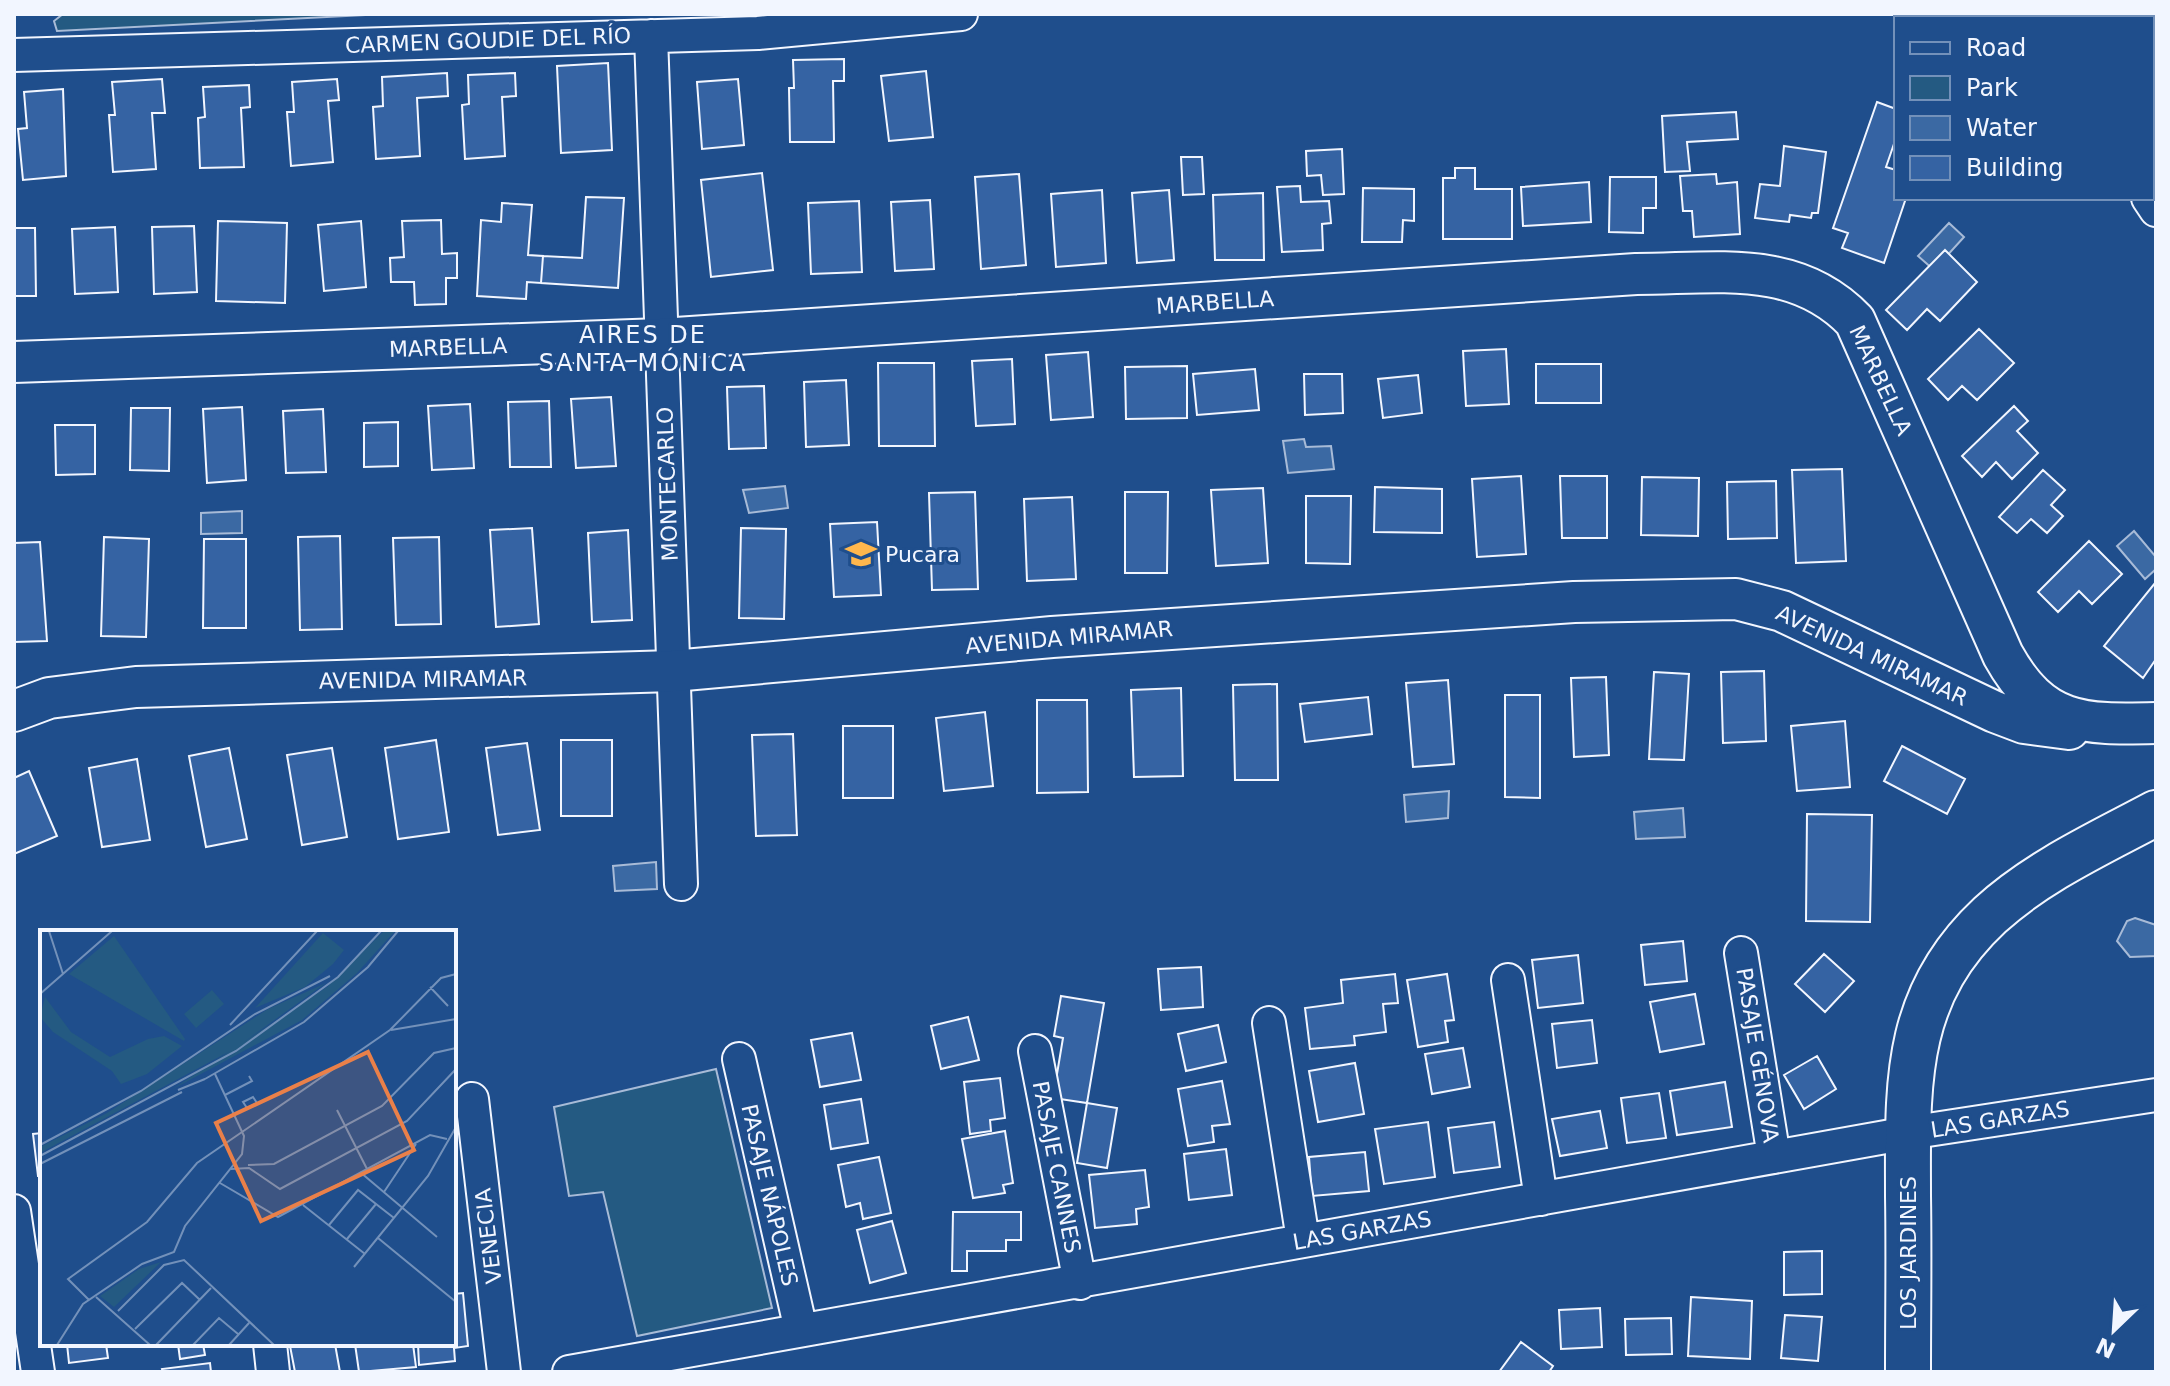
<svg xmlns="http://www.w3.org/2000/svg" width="2170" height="1386" font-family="'DejaVu Sans',sans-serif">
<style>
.green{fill:#245a82;stroke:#a8bbd7;stroke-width:2}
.water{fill:#3b69a3;stroke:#a8bbd7;stroke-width:2}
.building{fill:#3563a3;stroke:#f2f6ff;stroke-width:2}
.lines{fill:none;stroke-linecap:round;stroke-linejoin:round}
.minor-casing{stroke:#f2f6ff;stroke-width:36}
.tertiary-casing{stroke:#f2f6ff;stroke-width:44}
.secondary-casing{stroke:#f2f6ff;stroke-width:48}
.minor{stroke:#1f4e8c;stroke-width:32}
.tertiary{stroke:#1f4e8c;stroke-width:40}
.secondary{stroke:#1f4e8c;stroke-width:44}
.labels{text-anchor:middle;stroke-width:6;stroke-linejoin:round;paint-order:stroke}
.street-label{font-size:22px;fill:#f2f6ff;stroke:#1f4e8c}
.poi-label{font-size:22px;fill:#f2f6ff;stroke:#1f4e8c;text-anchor:start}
.neighbourhood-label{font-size:24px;letter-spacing:2px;fill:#f2f6ff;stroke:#1f4e8c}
.inset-road{fill:none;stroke:#7391ba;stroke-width:2}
.view{fill:#ea8049;fill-opacity:0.15;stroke:#ea8049;stroke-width:4}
.inset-edge{fill:none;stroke:#f2f6ff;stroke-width:4}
</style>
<rect width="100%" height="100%" fill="#1f4e8c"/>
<!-- green -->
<path class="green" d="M63,14H385L57,31L54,21Z
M716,1069L772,1308L637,1336L603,1192L569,1196L554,1107Z"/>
<!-- water -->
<path class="water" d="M1949,223L1964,237L1934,270L1918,256Z
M1304,439L1306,447L1331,446L1334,469L1288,473L1283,441Z
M785,486L788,508L749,513L743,490Z
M242,511V533L201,534V513Z
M2134,531L2156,557V569L2145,579L2117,546Z
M1449,791L1448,818L1406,822L1404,795Z
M1683,808L1685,837L1636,839L1634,812Z
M656,862L657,889L615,891L613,866Z
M2135,918L2156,925V956L2130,957L2117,941L2127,921Z"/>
<!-- building -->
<path class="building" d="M844,59V81H833L834,142H790L789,88H794L793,60Z
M608,63L612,150L561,153L557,66Z
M926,71L933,137L889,141L881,76Z
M447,73L448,96L417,98L420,156L376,159L373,107L383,106L382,77Z
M515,73L516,96L502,97L505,156L465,159L462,105L469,104L468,75Z
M162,79L165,113H152L156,169L113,172L109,115H115L112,82Z
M337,79L339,100L328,101L333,162L291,166L287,112H294L292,82Z
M738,79L744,145L702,149L697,82Z
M249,85L250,107L241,108L244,167L200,168L198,118L205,117L203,87Z
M63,89L66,176L23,180L18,129L27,128L24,92Z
M1877,102L1896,109V138L1886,167L1896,170V198H1906L1884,263L1842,248L1848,233L1833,228Z
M1736,112L1738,139L1687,142L1690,171L1665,172L1662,116Z
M1784,146L1826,152L1818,213H1812L1811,218L1790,215L1789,222L1755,218L1760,184L1780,186Z
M1342,149L1344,194L1323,195L1321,175L1307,176L1306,151Z
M1181,157H1202L1204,194L1183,195Z
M1455,168H1475V189H1512V239H1443V178H1455Z
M762,173L773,270L711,277L701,180Z
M1019,174L1026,265L981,269L975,177Z
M1716,174L1717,184L1737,182L1740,234L1694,237L1692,211H1683L1680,176Z
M1610,177H1656V208H1643V233L1609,232Z
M1589,182L1591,222L1523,226L1521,187Z
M1300,186L1301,202L1329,201L1331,223L1322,224L1323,250L1282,252L1277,187Z
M1363,188L1414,189V221L1403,220L1402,242H1362Z
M1102,190L1106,263L1056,267L1051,194Z
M1169,190L1174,260L1137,263L1132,193Z
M1263,193L1264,260H1215L1213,195Z
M586,197L624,198L618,288L541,283L543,256L582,258Z
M930,200L934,269L895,271L891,202Z
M859,201L862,272L811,274L808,203Z
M502,203L532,205L528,255L543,256L541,283L527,282L526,299L477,296L481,220L501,222Z
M441,220L442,254L457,253V278H446V304L415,305L414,282H391L390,258L404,257L402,221Z
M218,221L287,223L285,303L216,301Z
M361,221L366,287L324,291L318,225Z
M194,226L197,292L154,294L152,227Z
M115,227L118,292L75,294L72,229Z
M14,228H35L36,296H14Z
M1945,250L1977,282L1940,321L1927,309L1907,330L1886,310Z
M1979,329L2014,363L1977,400L1962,386L1948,400L1928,379Z
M1506,349L1509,404L1466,406L1463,351Z
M1088,352L1093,417L1051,420L1046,355Z
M1012,359L1015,424L976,426L972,361Z
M878,363H934L935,446H879Z
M1536,364H1601V403H1536Z
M1187,366V418L1126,419L1125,367Z
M1255,369L1259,410L1197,415L1193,374Z
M1304,374H1342L1343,413L1305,415Z
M1418,375L1422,413L1383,418L1378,379Z
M846,380L849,445L806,447L804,382Z
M764,386L766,448L729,449L727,387Z
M611,397L616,466L576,468L571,399Z
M549,401L551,467H510L508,402Z
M470,404L474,468L432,470L428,406Z
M2014,406L2028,421L2017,431L2038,453L2012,479L1996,462L1982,477L1962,456Z
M242,407L246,480L207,483L203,409Z
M131,408H170L169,471L130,470Z
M323,409L326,472L286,473L283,411Z
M398,422V466L364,467V423Z
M55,425H95V474L56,475Z
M1842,469L1846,561L1796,563L1792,470Z
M2043,470L2065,490L2051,505L2063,516L2047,533L2031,519L2017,533L1999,517Z
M1521,476L1526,554L1477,557L1472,479Z
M1560,476H1607V538H1562Z
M1642,477L1699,478L1698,536L1641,535Z
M1776,481L1777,538L1728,539L1727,482Z
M1375,487L1442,489V533L1374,532Z
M1263,488L1268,563L1216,566L1211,490Z
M975,492L978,589L932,590L929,493Z
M1125,492H1168L1167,573H1125Z
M1306,496H1351L1350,564L1306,563Z
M1072,497L1076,579L1027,581L1024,499Z
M877,522L881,595L834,597L830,524Z
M532,528L539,624L496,627L490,530Z
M741,528L786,529L784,619L739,618Z
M628,530L632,620L592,622L588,533Z
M340,536L342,629L300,630L298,537Z
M104,537L149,539L146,637L101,636Z
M439,537L441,624L396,625L393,538Z
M204,539H246V628H203Z
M2089,541L2122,574L2092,604L2079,591L2058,612L2038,592Z
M40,542L47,641L14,642V543Z
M2155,583L2156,659L2143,678L2104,646Z
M1764,671L1766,741L1723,743L1721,672Z
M1654,672L1689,674L1684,760L1649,759Z
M1606,677L1609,755L1574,757L1571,678Z
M1448,680L1454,764L1413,767L1406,683Z
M1277,684L1278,780H1235L1233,685Z
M1181,688L1183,776L1134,777L1131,690Z
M1505,695H1540V798L1505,797Z
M1368,697L1372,734L1305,742L1300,704Z
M1037,700H1087L1088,792L1037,793Z
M985,712L993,786L944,791L936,718Z
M1845,721L1850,787L1797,791L1791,726Z
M843,726H893V798H843Z
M793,734L797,835L756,836L752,735Z
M436,740L449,832L398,839L385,748Z
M561,740H612V816H561Z
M527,743L540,830L498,835L486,748Z
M1902,746L1965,779L1947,814L1884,781Z
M229,748L247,839L206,847L189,756Z
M332,748L347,837L302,845L287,755Z
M137,759L150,840L102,847L89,768Z
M29,771L57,836L14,854V778Z
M1807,814L1872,815L1870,922L1806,921Z
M1683,941L1687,981L1645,985L1641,945Z
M1824,954L1854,981L1825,1012L1795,984Z
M1578,955L1583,1003L1538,1008L1532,960Z
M1201,967L1203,1007L1161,1010L1158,969Z
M1395,974L1398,1003L1383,1004L1386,1032L1354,1036L1355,1045L1310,1049L1305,1008L1343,1003L1341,980Z
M1447,974L1454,1020L1445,1021L1448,1042L1418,1047L1407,980Z
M1695,994L1704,1044L1660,1052L1650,1002Z
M1061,996L1104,1003L1087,1103L1053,1098L1063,1038L1054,1036Z
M968,1017L979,1060L941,1069L931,1026Z
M1592,1020L1597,1063L1557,1068L1552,1024Z
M1218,1025L1226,1062L1186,1071L1178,1034Z
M852,1033L861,1080L820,1087L811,1040Z
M1463,1048L1470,1087L1432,1094L1425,1054Z
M1817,1056L1836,1089L1804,1109L1784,1075Z
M1355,1063L1364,1114L1318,1122L1309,1071Z
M1000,1078L1005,1118L990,1120L991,1131L970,1134L964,1082Z
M1222,1081L1230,1124L1212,1126L1214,1142L1188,1146L1178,1089Z
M1725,1082L1732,1127L1677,1135L1670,1091Z
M1659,1093L1666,1138L1627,1143L1621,1098Z
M861,1099L868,1143L831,1149L824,1105Z
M1087,1103L1117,1108L1107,1168L1077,1163Z
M1600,1111L1607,1148L1560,1156L1552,1119Z
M1428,1122L1435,1177L1384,1184L1375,1129Z
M1494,1122L1500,1167L1454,1173L1448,1128Z
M1005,1131L1013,1183L1003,1185L1005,1193L973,1198L962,1139Z
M42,1133V1176H38L33,1134Z
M1226,1149L1232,1195L1189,1200L1184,1154Z
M1365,1152L1369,1191L1312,1196L1309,1157Z
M879,1157L891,1213L863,1219L860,1203L846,1207L838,1165Z
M1145,1170L1149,1207L1136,1209L1137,1224L1095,1228L1089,1175Z
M953,1212H1021V1240H1006V1251H967V1271H952Z
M892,1221L906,1273L870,1283L857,1230Z
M1822,1251V1294L1784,1295V1252Z
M463,1293L468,1346L454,1348L455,1361L419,1365L418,1344H454V1294Z
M1691,1297L1752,1301L1750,1359L1688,1356Z
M1600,1308L1602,1347L1561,1349L1559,1310Z
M1785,1315L1822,1317L1818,1361L1781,1358Z
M1671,1318L1672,1354L1626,1355L1625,1319Z
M1521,1342L1553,1366L1549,1372H1499Z
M67,1344H106L108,1358L69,1363Z
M178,1344H203L205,1355L180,1359Z
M335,1344L340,1372H295L290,1346Z
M355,1344H413L416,1367L359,1372Z
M210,1363L211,1372H163L162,1369Z"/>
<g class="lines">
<defs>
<path id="minor" d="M2034,14L2037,18
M651,36L681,884
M14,55L758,33L961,14
M2148,198L2156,210
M1741,953L1774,1157
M1508,980L1541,1199
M1269,1023L1303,1240
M1035,1051L1080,1283
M739,1059L801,1330
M472,1099L504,1372
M14,1211L38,1372
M270,1344L273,1372
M569,1372L1908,1133L2156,1095"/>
<path id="tertiary" d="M14,362L661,339L1636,274C1715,274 1795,258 1855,321L2003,655C2042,725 2082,725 2156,723
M14,711L49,698L136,687L673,671L1052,637L1574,602L1736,599L1782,611L1995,712L2024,723L2069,729"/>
<path id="secondary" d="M1908,1372C1908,1313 1909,1254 1908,1196C1908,1086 1902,997 1990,915C2038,871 2100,843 2156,813"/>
</defs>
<!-- minor casing -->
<use href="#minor" class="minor-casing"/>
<!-- tertiary casing -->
<use href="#tertiary" class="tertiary-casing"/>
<!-- secondary casing -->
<use href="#secondary" class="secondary-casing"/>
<!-- minor -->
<use href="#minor" class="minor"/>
<!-- tertiary -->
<use href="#tertiary" class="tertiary"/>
<!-- secondary -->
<use href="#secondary" class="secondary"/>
</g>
<!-- icons -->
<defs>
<symbol id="school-bare" viewBox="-9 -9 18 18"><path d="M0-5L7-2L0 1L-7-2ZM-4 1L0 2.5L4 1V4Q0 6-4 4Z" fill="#ffb74d" stroke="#1f4e8c" stroke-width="2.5" paint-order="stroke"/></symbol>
</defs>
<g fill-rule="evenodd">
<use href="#school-bare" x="839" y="532" width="44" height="44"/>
</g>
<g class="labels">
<!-- street labels -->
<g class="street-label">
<text transform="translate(488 40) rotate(-2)" y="8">CARMEN GOUDIE DEL RÍO</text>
<text transform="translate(1215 302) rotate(-4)" y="8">MARBELLA</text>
<text transform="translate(448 347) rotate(-2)" y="8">MARBELLA</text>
<text transform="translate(1881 380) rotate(65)" y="8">MARBELLA</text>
<text transform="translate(667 484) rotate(-92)" y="8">MONTECARLO</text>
<text transform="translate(1069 637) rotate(-5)" y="8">AVENIDA MIRAMAR</text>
<text transform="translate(1872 655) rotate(25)" y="8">AVENIDA MIRAMAR</text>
<text transform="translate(423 679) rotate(-1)" y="8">AVENIDA MIRAMAR</text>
<text transform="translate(1758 1055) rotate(81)" y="8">PASAJE GÉNOVA</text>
<text transform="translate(2000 1119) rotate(-9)" y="8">LAS GARZAS</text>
<text transform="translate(1057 1167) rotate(79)" y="8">PASAJE CANNES</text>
<text transform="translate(770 1195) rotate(77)" y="8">PASAJE NÁPOLES</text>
<text transform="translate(1362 1230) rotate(-10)" y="8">LAS GARZAS</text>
<text transform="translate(488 1236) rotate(-97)" y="8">VENECIA</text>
<text transform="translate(1908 1253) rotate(-90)" y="8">LOS JARDINES</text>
</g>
<!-- poi labels -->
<g class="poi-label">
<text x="885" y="562">Pucara</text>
</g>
<!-- neighbourhood labels -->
<g class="neighbourhood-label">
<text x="643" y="343">AIRES DE<tspan x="643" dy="28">SANTA MÓNICA</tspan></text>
</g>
</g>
<!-- overview -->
<g transform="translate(40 930)">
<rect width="416" height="416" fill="#1f4e8c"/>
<path d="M344,1H355L317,43L262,90L131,160L287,57ZM283,3L304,20L293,34L265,57L215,78ZM74,6L145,109L144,111L29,44ZM286,53L194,119L0,223V217L67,183L228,79ZM172,60L184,74L156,98L144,84ZM5,67L31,102L70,127L108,109L124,106L142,116L107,144L81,154L72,141L13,102L0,87ZM121,332L74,377L60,366L99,339Z" fill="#245a82"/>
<path class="inset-road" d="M9,1L23,44M390,57L408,76M0,64L72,1M190,95L277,1M351,100L416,89M165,149L264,92L328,37L358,1M138,160L165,149M185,165L212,151L209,146M213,167L217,173L207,178L203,172ZM297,180L327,239M0,215L101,161L215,84L290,46M0,226L196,121L298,47L341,1M0,234L142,162M208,235L234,234L342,176L394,123L416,118M191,239L209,238L240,259L367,191L416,139M320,242L397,307M180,253L238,287L390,205L407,209M344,262L376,214M263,275L325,324M289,295L318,260L354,288M338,308L416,372M307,309L336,274M314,337L388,246L416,197M56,367L110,415M49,370L28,349L107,292L157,233L350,100L401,48L416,44M78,381L124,335L144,330L234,415M95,399L142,353L160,370M17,415L43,374L102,334L134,322L145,296L202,224L204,206L175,144M116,415L171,358M153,415L179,388L198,404M189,415L209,393"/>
<path class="view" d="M328,122L374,220L221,291L176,193Z"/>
<rect width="416" height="416" class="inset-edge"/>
</g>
<!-- border -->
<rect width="2170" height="1386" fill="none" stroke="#f2f6ff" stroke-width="32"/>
<!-- legend -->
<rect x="1894" y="16" width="260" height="184" fill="#1f4e8c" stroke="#7391ba" stroke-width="2"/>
<rect x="1910" y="42" width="40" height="12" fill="#1f4e8c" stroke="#7391ba" stroke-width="2"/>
<text x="1966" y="56" font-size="24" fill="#f2f6ff">Road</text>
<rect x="1910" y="76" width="40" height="24" fill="#245a82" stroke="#7391ba" stroke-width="2"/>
<text x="1966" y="96" font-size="24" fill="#f2f6ff">Park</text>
<rect x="1910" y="116" width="40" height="24" fill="#3b69a3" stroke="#7391ba" stroke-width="2"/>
<text x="1966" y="136" font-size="24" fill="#f2f6ff">Water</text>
<rect x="1910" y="156" width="40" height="24" fill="#3563a3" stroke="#7391ba" stroke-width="2"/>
<text x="1966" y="176" font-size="24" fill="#f2f6ff">Building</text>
<!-- north arrow -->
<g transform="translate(2114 1330) rotate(205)" stroke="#1f4e8c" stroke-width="6" paint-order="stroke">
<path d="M0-6L14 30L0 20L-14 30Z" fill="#f2f6ff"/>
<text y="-12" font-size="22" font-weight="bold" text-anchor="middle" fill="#f2f6ff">N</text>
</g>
</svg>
